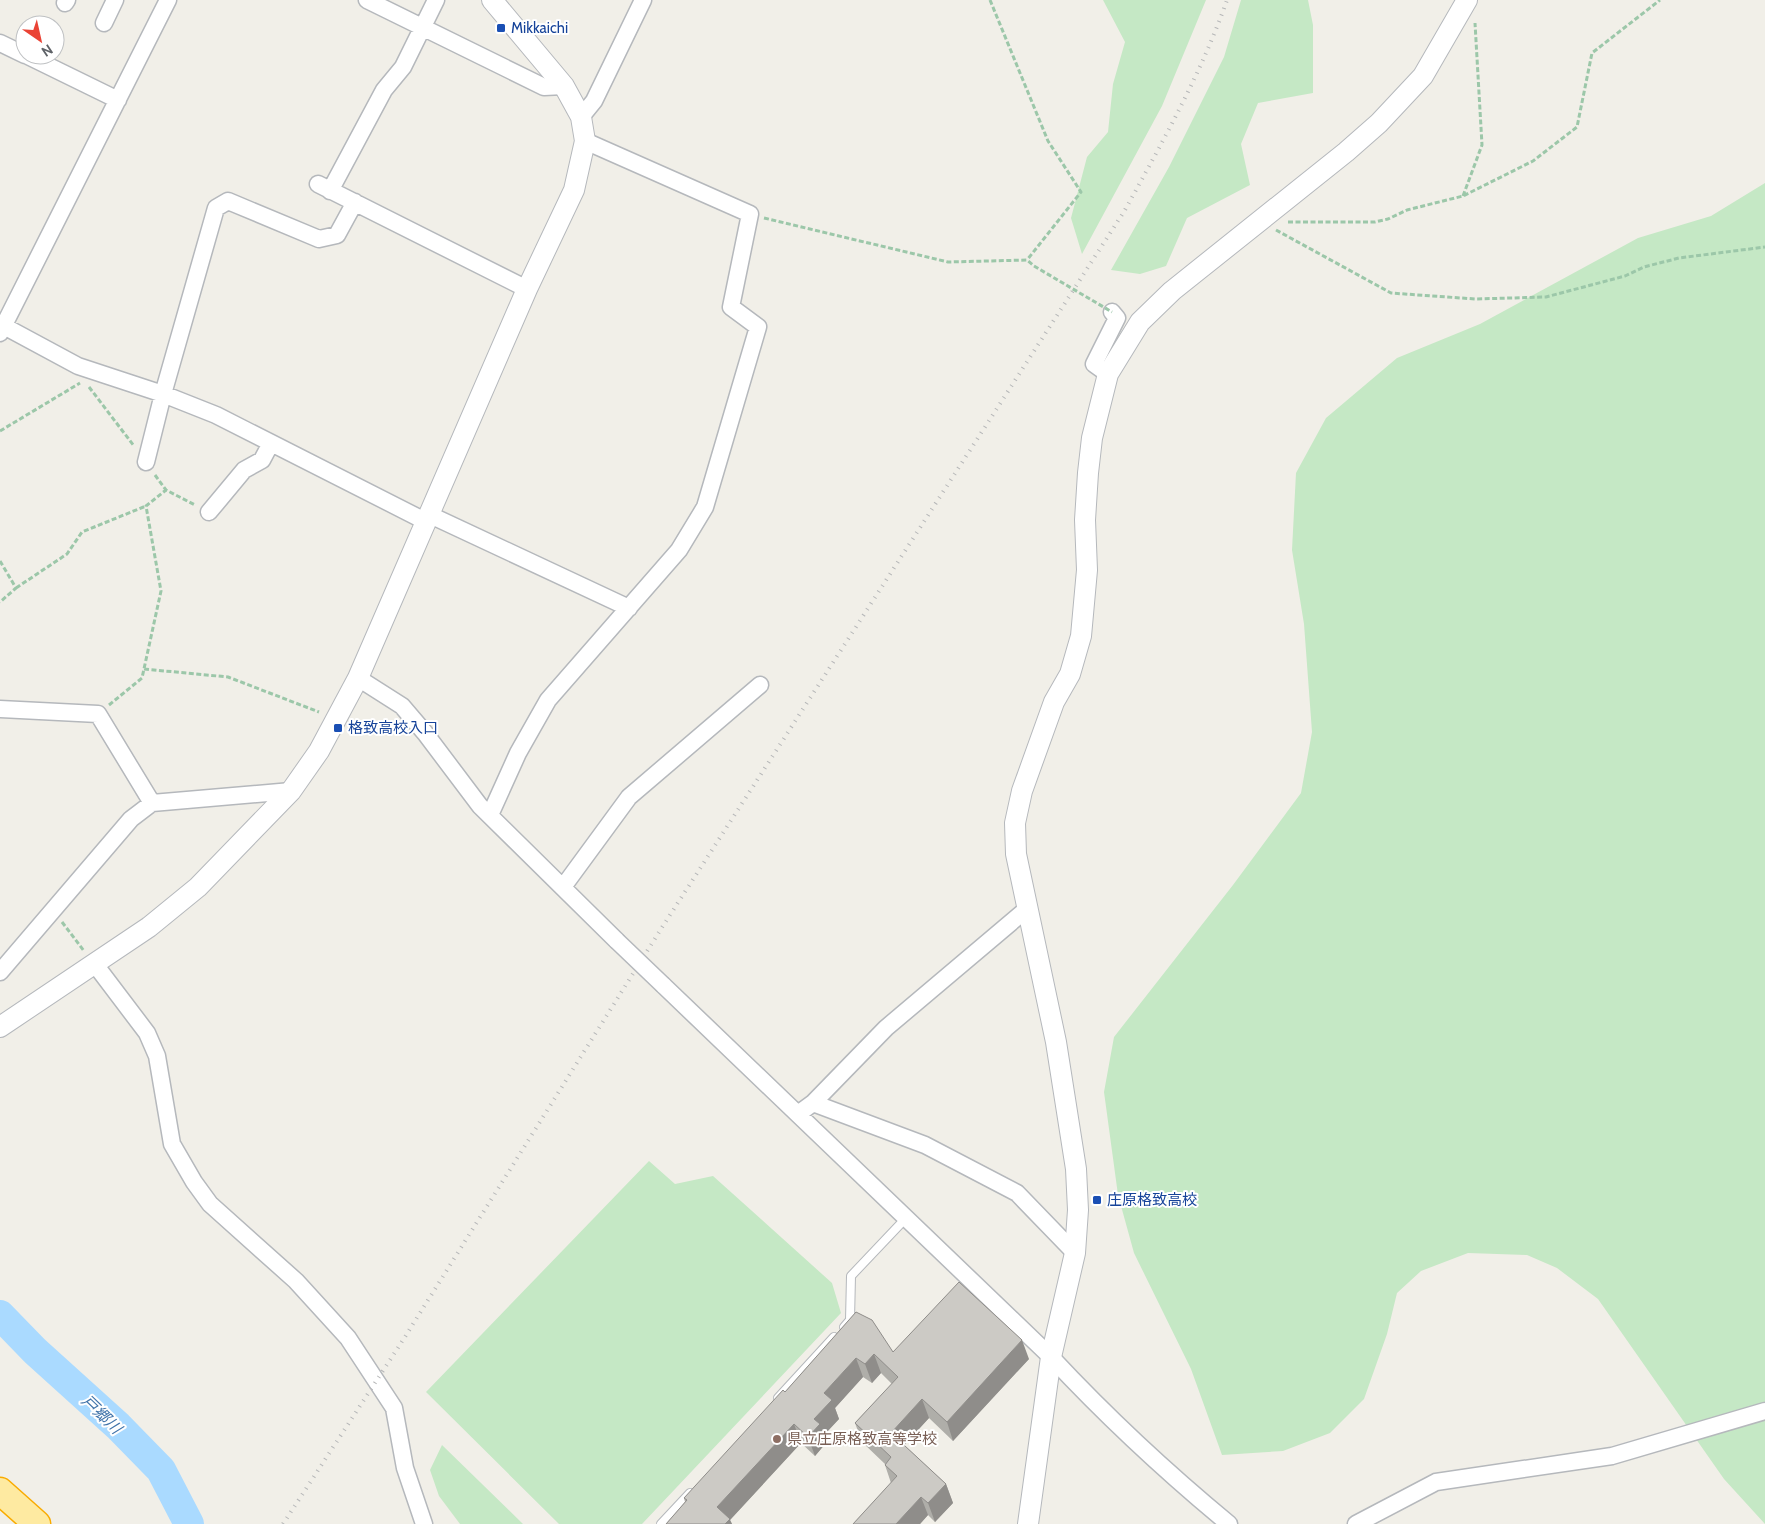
<svg xmlns="http://www.w3.org/2000/svg" width="1765" height="1524" font-family="Cabin,'Noto Sans JP',sans-serif">
<style>
.green{fill:#c5e8c5}
.lines{fill:none;stroke-linecap:round;stroke-linejoin:round}
.river{stroke:#aadaff;stroke-width:30}
.service-casing{stroke:#b5b8bc;stroke-width:10}
.minor-casing{stroke:#b5b8bc;stroke-width:19}
.tertiary-casing{stroke:#b5b8bc;stroke-width:22}
.trunk-casing{stroke:#f9ab00;stroke-width:29}
.path{stroke:#9cc7a9;stroke-width:3;stroke-dasharray:5 2.5;stroke-linecap:butt}
.service{stroke:#fff;stroke-width:8}
.minor{stroke:#fff;stroke-width:16}
.tertiary{stroke:#fff;stroke-width:20}
.trunk{stroke:#feeaa1;stroke-width:26}
.rail{stroke:#b6b7b8;stroke-width:4;stroke-dasharray:1 6;stroke-linecap:butt}
.minor-bridge-casing{stroke:#b5b8bc;stroke-width:19;stroke-linecap:butt}
.path-bridge{stroke:#9cc7a9;stroke-width:3;stroke-dasharray:5 2.5;stroke-linecap:butt}
.minor-bridge{stroke:#fff;stroke-width:16}
.wall{fill:#afaea9}
.shaded-wall{fill:#8f8d8a}
.building{fill:#cccac5;stroke:#8f8d8a}
.transit-dot{fill:#1a4fb4;stroke:#fff;stroke-width:2}
.education-dot{fill:#8d6e63;stroke:#fff;stroke-width:2}
.labels{text-anchor:middle;stroke-width:4;stroke-linejoin:round;paint-order:stroke}
.transit-label{font-size:15px;fill:#164399;stroke:#fff;text-anchor:start}
.education-label{font-size:15px;fill:#785e54;stroke:#fff;text-anchor:start}
.water-label{font-size:16px;font-style:italic;fill:#4174aa;stroke:#fff}
</style>
<rect width="100%" height="100%" fill="#f1efe8"/>
<!-- green -->
<path class="green" d="M1103,0H1206L1162,106L1082,254L1071,218L1087,157L1108,132L1113,84L1125,42Z
M1241,0H1308L1313,25V93L1258,103L1241,144L1250,185L1187,218L1166,266L1140,274L1111,270L1169,167L1224,57Z
M1765,183V1524L1724,1479L1598,1299L1557,1268L1527,1255L1468,1253L1421,1271L1397,1293L1387,1334L1364,1399L1330,1433L1283,1451L1222,1455L1191,1369L1134,1253L1118,1195L1104,1092L1114,1037L1233,885L1301,793L1312,732L1304,624L1292,550L1296,473L1326,418L1397,358L1480,324L1638,238L1711,216Z
M649,1161L675,1184L713,1176L832,1283L841,1313L642,1524H559L426,1392Z
M442,1445L523,1524H460L439,1496L430,1470Z"/>
<g class="lines">
<!-- river -->
<path class="river" d="M0,1315L35,1351L118,1426L161,1470L189,1524"/>
<defs>
<path id="service" d="M844,1327L850,1320L851,1276L906,1218
M778,1398L834,1337
M661,1524L690,1493"/>
<path id="minor" d="M367,0L544,87L564,86
M65,3L67,0
M104,23L115,0
M0,43L25,55
M26,55L118,100
M581,117L594,101L643,0
M318,184L527,289
M330,191L384,90L403,67L436,0
M0,324L78,366L163,394L216,415L427,522
M0,333L168,0
M1108,374L1094,364L1117,318L1112,312
M146,462L163,394L216,208L228,201L319,239L337,235L355,202
M209,512L244,470L262,460L271,443
M430,515L629,608
M358,678L402,706L425,733L480,806L617,941
M0,709L98,714L152,803
M490,815L518,753L548,700L679,550L705,507L758,327L731,307L750,214L585,141
M563,887L629,797L760,685
M94,963L147,1033L157,1056L172,1144L194,1182L210,1204L296,1281L348,1338L394,1408L405,1468L424,1524
M0,972L131,819L152,803L291,791
M663,985L1051,1357C1107,1417 1166,1472 1229,1524
M813,1103L925,1145L1017,1193L1075,1253
M798,1114L813,1103L886,1028L1028,908
M1356,1524L1436,1482L1612,1456L1765,1411"/>
<path id="tertiary" d="M0,1027L149,927L198,887L291,791L319,751L358,678L527,289L574,190L585,141L581,117L564,86L492,0
M1028,1524L1051,1357L1075,1253L1078,1210L1076,1169L1056,1042L1016,854L1015,823L1022,791L1054,702L1070,674L1081,636L1087,570L1085,520L1088,473L1092,438L1108,374L1140,322L1172,291L1346,152L1379,123L1423,76L1467,0"/>
<path id="trunk" d="M0,1491L37,1524"/>
</defs>
<!-- service casing -->
<use href="#service" class="service-casing"/>
<!-- minor casing -->
<use href="#minor" class="minor-casing"/>
<!-- tertiary casing -->
<use href="#tertiary" class="tertiary-casing"/>
<!-- trunk casing -->
<use href="#trunk" class="trunk-casing"/>
<!-- path -->
<path class="path" d="M990,0L1048,141L1081,192L1027,260
M1463,196L1482,145L1475,23
M764,218L948,262L1027,260L1034,266
M1288,222H1375L1388,219L1407,210L1463,196L1533,161L1577,127L1592,53L1660,0
M1276,230L1391,293L1475,299L1546,297L1625,276L1644,267L1679,258L1765,247
M89,387L134,446
M0,431L80,383
M155,475L166,490L195,505
M0,561L16,588L0,602
M16,588L67,554L82,532L146,506
M144,669L228,677L319,712
M109,705L142,678L161,591L146,506L166,490
M62,922L84,951"/>
<!-- service -->
<use href="#service" class="service"/>
<!-- minor -->
<use href="#minor" class="minor"/>
<!-- tertiary -->
<use href="#tertiary" class="tertiary"/>
<!-- trunk -->
<use href="#trunk" class="trunk"/>
<!-- rail -->
<path class="rail" d="M283,1524L403,1340L661,929L1125,210C1163,141 1201,74 1227,0"/>
<defs>
<path id="minor-bridge" d="M617,941L663,985"/>
</defs>
<!-- minor-bridge casing -->
<use href="#minor-bridge" class="minor-bridge-casing"/>
<!-- path-bridge -->
<path class="path-bridge" d="M1034,266L1112,312"/>
<!-- minor-bridge -->
<use href="#minor-bridge" class="minor-bridge"/>
</g>
<!-- wall -->
<path class="wall" d="M856,1312L893,1352L1029,1359L953,1441L929,1418L904,1445L946,1484L953,1503L935,1522L928,1515L920,1524H853L891,1483L885,1465V1464L862,1442L855,1423L892,1384L881,1373L872,1383L863,1377L835,1408L839,1419L824,1435L826,1443L815,1456L801,1443L730,1520L732,1524H666L685,1502L684,1498L785,1392Z"/>
<!-- shaded-wall -->
<path class="shaded-wall" d="M1022,1340L1029,1359L953,1441L947,1422Z
M874,1354L881,1373L872,1383L865,1364Z
M856,1358L863,1377L835,1408L839,1419L824,1435L826,1443L815,1456L808,1437L824,1393Z
M922,1399L929,1418L898,1452L891,1433Z
M794,1424L801,1443L730,1520L732,1524H724L717,1507Z
M946,1484L953,1503L935,1522L928,1503Z
M921,1497L928,1515L920,1524H896Z"/>
<!-- building -->
<path class="building" d="M959,1282L1022,1340L947,1422L922,1399L891,1433L946,1484L928,1503L921,1497L896,1524H853L897,1476L885,1465L891,1457L855,1423L898,1377L874,1354L865,1364L856,1358L824,1393L832,1400L814,1419L820,1424L808,1437L794,1424L717,1507L730,1519L725,1524H666L687,1500L684,1498L783,1390L785,1392L856,1312L872,1320L893,1352Z"/>
<!-- markers -->
<g class="transit-dot">
<rect x="496" y="23" width="10" height="10" rx="2.5"/>
<rect x="333" y="723" width="10" height="10" rx="2.5"/>
<rect x="1092" y="1195" width="10" height="10" rx="2.5"/>
</g>
<circle class="education-dot" cx="777" cy="1439" r="5"/>
<g class="labels">
<!-- transit labels -->
<g class="transit-label">
<text x="511" y="33">Mikkaichi</text>
<text x="348" y="733">格致高校入口</text>
<text x="1107" y="1205">庄原格致高校</text>
</g>
<!-- education labels -->
<g class="education-label">
<text x="787" y="1444">県立庄原格致高等学校</text>
</g>
<!-- water labels -->
<g class="water-label">
<text transform="translate(102 1414) rotate(44)" y="6">戸郷川</text>
</g>
</g>
<!-- north arrow -->
<g transform="translate(40 40) rotate(146)"><circle r="24" fill="#ffffff" stroke="#bfc1c3"/>
<path d="M0-4L9 19L0 12L-9 19Z" fill="#ea4335"/>
<text y="-8" font-size="14" font-weight="bold" text-anchor="middle" fill="#5f6368">N</text>
</g>
</svg>
